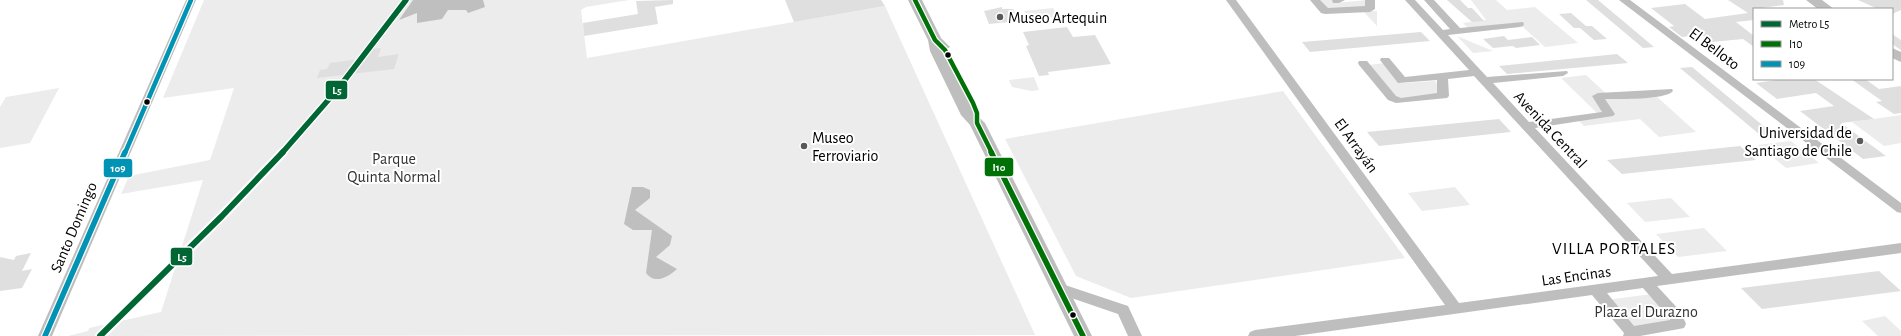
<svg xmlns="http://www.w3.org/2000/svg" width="1901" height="336" font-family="'Alegreya Sans',sans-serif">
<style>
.green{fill:#ececec}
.water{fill:#bfbfbf}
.building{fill:#dfdfdf}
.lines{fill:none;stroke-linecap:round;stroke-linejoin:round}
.minor{fill:#bebebe;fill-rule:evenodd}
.major{fill:#bebebe;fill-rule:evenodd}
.bus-1-far1-casing{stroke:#fff;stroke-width:7}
.bus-1-casing{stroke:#fff;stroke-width:8}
.bus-2-far1-casing{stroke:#fff;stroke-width:7}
.bus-2-casing{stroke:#fff;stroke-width:8}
.bus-1-far1{stroke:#007106;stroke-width:4.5}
.bus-1{stroke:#007106;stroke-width:5.5}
.bus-2-far1{stroke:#0093b3;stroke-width:4.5}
.bus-2{stroke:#0093b3;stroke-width:5.5}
.metro-1-far1-casing{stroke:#fff;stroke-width:8}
.metro-1-casing{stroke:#fff;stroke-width:10}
.metro-1-far1{stroke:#063;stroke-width:5.5}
.metro-1{stroke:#063;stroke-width:6}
.poi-dot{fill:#595959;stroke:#fff;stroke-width:1.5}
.bus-dot{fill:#000;stroke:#fff;stroke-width:1.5}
.labels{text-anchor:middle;stroke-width:4;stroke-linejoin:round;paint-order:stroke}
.poi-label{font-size:16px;fill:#000;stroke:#fff;text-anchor:start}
.street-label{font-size:16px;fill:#000;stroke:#fff}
.park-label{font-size:16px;fill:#333;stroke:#fff}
.neighbourhood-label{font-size:17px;letter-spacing:1px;fill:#000;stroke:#fff}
.line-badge{stroke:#fff;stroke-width:1.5}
.badge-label{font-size:11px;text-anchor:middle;font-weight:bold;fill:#fff}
</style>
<rect width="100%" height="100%" fill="#fff"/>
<!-- green -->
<path class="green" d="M204,0H629L586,7L581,10L587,58L885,6L1035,335L68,336L88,331L89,328L161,312L203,180L121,194L129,176L210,160L234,88L163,98Z
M1317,0H1333L1335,3L1367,0L1372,11H1377V26L1362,10L1328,13Z
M1471,0H1496L1507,10L1535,7L1578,43L1545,47L1523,27L1472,32L1463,23L1486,20Z
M1053,8L1058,17L1029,20L1024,11Z
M1457,36L1493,51L1473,53Z
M1386,63L1403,83L1436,81L1439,94L1402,99L1394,96L1368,65Z
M1586,75L1611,98L1655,95L1696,132L1659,137L1640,119L1584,126L1575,117L1597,113L1561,78Z
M1034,77L1039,90L1031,91L1012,87L1009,80Z
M59,88L30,143L0,148V107L6,97Z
M1283,91L1405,258L1131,298L1076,276L1005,139Z
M1901,115V143L1884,146L1852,122Z
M1791,141L1819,163L1786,168L1758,145Z
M1455,187L1470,205L1422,211L1408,193Z
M1671,198L1690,217L1645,222L1627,203Z
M1704,228L1727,251L1678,257L1656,234Z
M1652,294L1676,323L1632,329L1606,300Z
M1885,316L1901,331V336H1878L1862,321Z"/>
<!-- water -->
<path class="water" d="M413,0H483L485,7L468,13L466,10H448L442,19L417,23V13L399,20Z
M632,187H643L650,190V198L635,210L672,236L670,245L656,257L677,269C668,277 655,285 646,273L652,230H633L624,224Z"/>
<!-- building -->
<path class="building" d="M673,0V4L655,7L658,24L584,36L583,23L638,14L636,1Z
M785,0H881L885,6L794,22Z
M1447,0H1460L1468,8H1472L1484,21L1472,22Z
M1586,0H1598L1654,47L1643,48Z
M1728,0H1783L1784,5L1754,9V20L1736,22L1754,36V47L1743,39L1712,42L1702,35L1682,37L1669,27L1674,26L1651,8L1685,4L1705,19L1748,13Z
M1858,0H1901V10L1892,14V9H1878Z
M1002,7V9H1013L1019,21L989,24L984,11Z
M1571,13L1586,26H1592L1607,39L1594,40L1580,28H1574L1559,14Z
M1067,27L1073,37L1095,35L1111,64L1048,72L1049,75L1039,76L1026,46L1029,45L1023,32Z
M1421,32L1430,41L1310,52L1302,42Z
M1892,34L1901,40V50L1892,44Z
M1504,36L1508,40L1532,37L1540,45L1516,48L1513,46L1493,48L1483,39Z
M381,48L378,57L399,54L394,69L317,78L320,70L327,69L330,63L360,59L363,50Z
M1617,54L1628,63L1507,74L1499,66Z
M1692,67L1778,138L1765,139L1680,68Z
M1784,79H1814L1874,119L1841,123L1886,156L1863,159L1800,111L1834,106L1816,93L1777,99L1756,83Z
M1851,79H1865L1879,89L1901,86V113L1894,114L1876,102L1882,101Z
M1499,119L1511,132L1379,146L1367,132Z
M1740,146L1756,160L1622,174L1607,160Z
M31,253L22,271L32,269L22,288L0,291V257L14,260L16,256Z
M1879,271L1901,291L1762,309L1741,288Z"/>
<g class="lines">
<!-- minor -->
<path class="minor" d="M186,0H196L52,336H38Z
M1226,0H1236L1459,303L1658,276L1474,76L1448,79L1449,96L1447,98L1396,103L1388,100L1359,65L1358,63L1359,61H1367L1396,96L1401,98L1437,93V80L1398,83L1380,60L1381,58H1389L1405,77L1469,70L1405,0H1415L1443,30L1450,29L1424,0H1434L1460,28L1523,22L1524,24L1523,26L1519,27L1448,35L1487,77L1567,71L1568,73L1563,76L1493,83L1529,122L1602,112L1592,96L1598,93L1672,89L1673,91C1666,100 1618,99 1605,99L1615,114L1613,116L1535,128L1672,274L1901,243V253L1657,286L1681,312L1686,324L1684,328L1679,329L1640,336H1623L1624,333L1592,295L1295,336H1248L1250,332L1255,330L1445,305ZM1643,288L1670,319V320L1634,326L1607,293Z
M1310,0H1320L1328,8L1365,6V0H1375V9L1370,12L1325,14L1321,13Z
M1332,0H1345L1339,3H1333Z
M1619,0H1630L1901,203V213L1897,212Z
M1059,283L1128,306L1142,336H1128L1118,314L1054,292L1052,288L1054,284Z"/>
<!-- major -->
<path class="major" d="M908,0H922L941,38L950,47L944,51L975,113L985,123L1092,336H1074L970,125L961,115L930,51L928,40Z
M1806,0H1822L1834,9H1818Z
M1892,48L1901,52V62L1892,58Z"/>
<defs>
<path id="bus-1-far1" d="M915,0L935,40L945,50L973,103L977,113V123L992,153"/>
<path id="bus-1" d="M991,152L1083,336"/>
<path id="bus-2-far1" d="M125,153L191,0"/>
<path id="bus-2" d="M45,336L125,152"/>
</defs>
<!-- bus-1-far1 casing -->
<use href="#bus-1-far1" class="bus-1-far1-casing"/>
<!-- bus-1 casing -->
<use href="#bus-1" class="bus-1-casing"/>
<!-- bus-2-far1 casing -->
<use href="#bus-2-far1" class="bus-2-far1-casing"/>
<!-- bus-2 casing -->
<use href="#bus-2" class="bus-2-casing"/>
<!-- bus-1-far1 -->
<use href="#bus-1-far1" class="bus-1-far1"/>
<!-- bus-1 -->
<use href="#bus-1" class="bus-1"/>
<!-- bus-2-far1 -->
<use href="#bus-2-far1" class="bus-2-far1"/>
<!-- bus-2 -->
<use href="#bus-2" class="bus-2"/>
<defs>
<path id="metro-1-far1" d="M282,153L337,90L406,0"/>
<path id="metro-1" d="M100,336L222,216L283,152"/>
</defs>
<!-- metro-1-far1 casing -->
<use href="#metro-1-far1" class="metro-1-far1-casing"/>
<!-- metro-1 casing -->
<use href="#metro-1" class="metro-1-casing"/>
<!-- metro-1-far1 -->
<use href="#metro-1-far1" class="metro-1-far1"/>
<!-- metro-1 -->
<use href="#metro-1" class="metro-1"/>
</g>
<!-- markers -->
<g class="poi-dot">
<circle cx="1000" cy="17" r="4"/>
<circle cx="1860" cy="141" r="4"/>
<circle cx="804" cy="146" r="4"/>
</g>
<g class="bus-dot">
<circle cx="948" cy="55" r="3.5"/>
<circle cx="147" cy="102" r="3.5"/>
<circle cx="1073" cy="315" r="3.5"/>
</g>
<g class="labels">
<!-- poi labels -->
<g class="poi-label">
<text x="1008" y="23">Museo Artequin</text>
<text x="1852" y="138" text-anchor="end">Universidad de<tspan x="1852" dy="18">Santiago de Chile</tspan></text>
<text x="812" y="143">Museo<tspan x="812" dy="18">Ferroviario</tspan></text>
</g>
<!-- street labels -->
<g class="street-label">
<text transform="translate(1715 48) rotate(37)" y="6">El Belloto</text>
<text transform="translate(1551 129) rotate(47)" y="6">Avenida Central</text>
<text transform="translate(1357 145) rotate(54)" y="6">El Arrayán</text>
<text transform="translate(73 227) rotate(-67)" y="6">Santo Domingo</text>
<text transform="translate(1576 275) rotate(-8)" y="6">Las Encinas</text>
</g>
<!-- park labels -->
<g class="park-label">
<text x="394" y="164">Parque<tspan x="394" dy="18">Quinta Normal</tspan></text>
<text x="1646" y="317">Plaza el Durazno</text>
</g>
<!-- neighbourhood labels -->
<g class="neighbourhood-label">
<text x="1614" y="254">VILLA PORTALES</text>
</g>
</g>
<g class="line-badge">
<rect x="325" y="80" width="23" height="20" rx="4" fill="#063"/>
<rect x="984" y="157" width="30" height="20" rx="4" fill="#007106"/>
<rect x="103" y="158" width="30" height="20" rx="4" fill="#0093b3"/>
<rect x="170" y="247" width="23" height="19" rx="4" fill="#063"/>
</g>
<g class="badge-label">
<text x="337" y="94">L5</text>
<text x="999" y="171">I10</text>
<text x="118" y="172">109</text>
<text x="182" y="261">L5</text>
</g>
<!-- legend -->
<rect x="1753" y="8" width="140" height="72" fill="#ffffff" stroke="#999999"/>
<rect x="1761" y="21" width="20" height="6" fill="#006633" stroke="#999999"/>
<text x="1789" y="28" font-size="12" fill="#000000">Metro L5</text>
<rect x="1761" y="41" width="20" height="6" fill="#007106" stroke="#999999"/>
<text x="1789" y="48" font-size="12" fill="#000000">I10</text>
<rect x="1761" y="61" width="20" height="6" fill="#0093b3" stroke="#999999"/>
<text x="1789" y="68" font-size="12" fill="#000000">109</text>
</svg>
